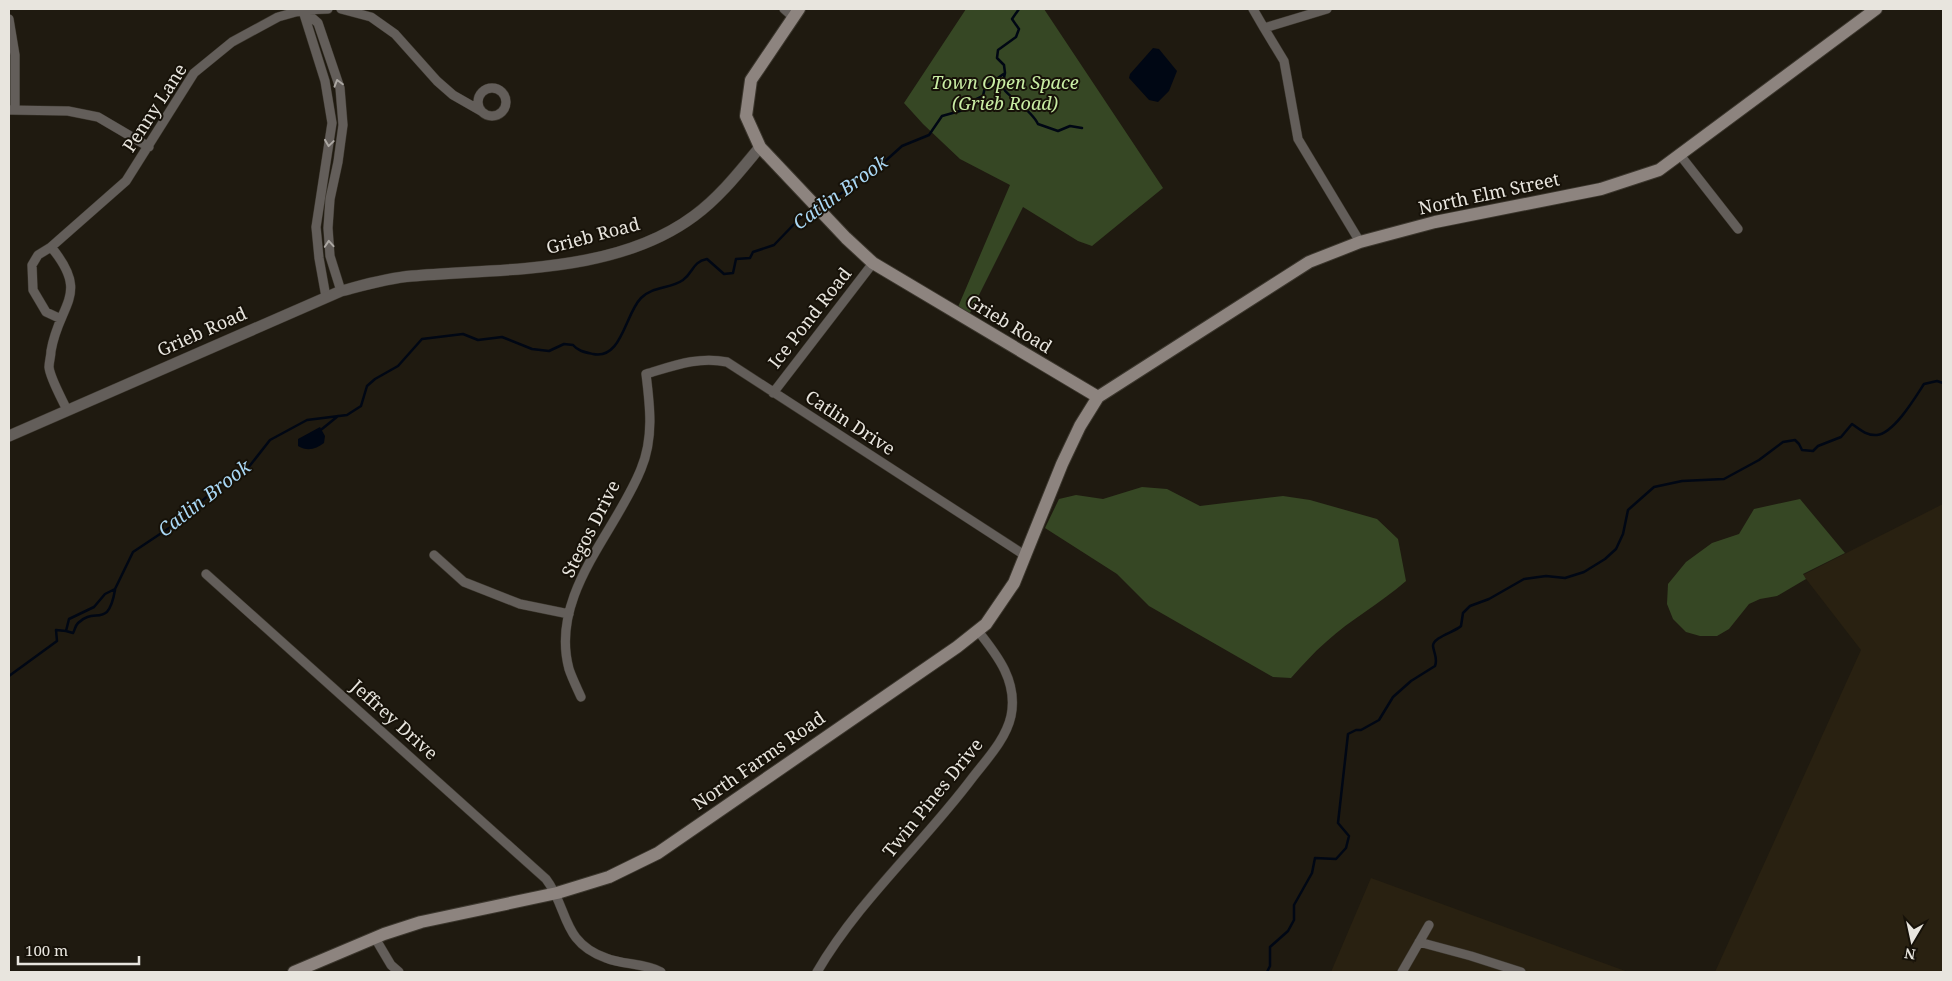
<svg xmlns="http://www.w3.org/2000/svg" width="1952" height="981" font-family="'Noto Serif',serif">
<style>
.built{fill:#292111}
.green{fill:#364724}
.water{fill:#000714}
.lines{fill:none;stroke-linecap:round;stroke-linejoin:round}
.stream{stroke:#000714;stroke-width:2.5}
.minor-casing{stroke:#3b362d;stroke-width:10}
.tertiary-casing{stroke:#3b362d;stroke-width:12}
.secondary-casing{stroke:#3b362d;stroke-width:14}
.minor{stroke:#635e5a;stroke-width:9}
.tertiary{stroke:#635e5a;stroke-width:11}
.secondary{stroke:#8d847f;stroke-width:12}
.oneway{stroke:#aca8a3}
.labels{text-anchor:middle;stroke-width:4;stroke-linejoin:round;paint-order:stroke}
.park-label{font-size:18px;font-style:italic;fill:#c9eda4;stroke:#161108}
.street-label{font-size:18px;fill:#e8e5de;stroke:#161108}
.water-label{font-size:19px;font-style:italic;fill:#a9d7f4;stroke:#161108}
</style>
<rect width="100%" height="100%" fill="#1f1a10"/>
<!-- built -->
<path class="built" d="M1943,504V972H1715L1861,650L1803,575Z
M1371,878L1628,972H1331Z"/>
<!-- green -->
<path class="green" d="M966,9H1044L1163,188L1092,246L1078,241L1023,207L966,321L955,314L1010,185L960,159L923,124L904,103Z
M1142,487L1167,489L1200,506L1283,496L1310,500L1377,519L1398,539L1406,581C1381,603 1351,619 1326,642C1313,653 1302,666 1291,678L1273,677L1149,606L1117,574L1045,528L1059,499L1076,495L1103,499Z
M1800,499L1845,553L1803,574L1806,579L1777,596L1760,599L1749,604L1729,629L1717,636H1700L1686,632L1673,619L1667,604L1668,584L1686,562L1712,543L1739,534L1754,509Z"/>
<!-- water -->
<path class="water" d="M1153,48L1159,49L1177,71L1169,91L1158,102L1149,100L1129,78L1130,74Z
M320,427L325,436L324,443C316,449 308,452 298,446V439Z"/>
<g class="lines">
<!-- stream -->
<path class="stream" d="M1005,73C1004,78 1002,84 1004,89C1007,96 1031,109 1038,124L1058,131L1070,126L1082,128
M821,206L845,191L849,182L872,173L902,146L929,135L942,116L967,109L968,103L983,96L985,87L1005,73L1004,65L997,58L998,50L1016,37L1019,29L1012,19L1019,9
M322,429L338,416
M66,631L73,633C75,630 75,626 78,623C95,606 108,630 115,590
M9,676L57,641L56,630L66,631L69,619L94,607L105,594L115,589L133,552L178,522L227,479L248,468L270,440L307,420L347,415L361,406L367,386L375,379L398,366L422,339L463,334L478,340L502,337L532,349L549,351L564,344L573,345C578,351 584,352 593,354C622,360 625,314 641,298C653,286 670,289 683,280C694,272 692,262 707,259L724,274L733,273L736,259L750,258L753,252L774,245L800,218L814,210
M1267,972L1270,966V947L1288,931L1294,920V905L1312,873L1315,858L1336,859L1346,848L1349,836L1338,823L1348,734L1356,730H1361L1379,720L1393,697L1411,681L1435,666C1438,658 1434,654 1433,646C1433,637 1455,632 1461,626L1463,613L1470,606L1489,599L1524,579L1546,576L1565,578L1584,572L1605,559L1616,549L1623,534L1628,510L1654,487L1682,481L1724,479L1759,460L1783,442L1795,440L1799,444L1802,450L1813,451L1818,446L1841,437L1852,424C1859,429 1867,436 1877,435C1894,433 1915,398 1924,384L1937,381L1943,383"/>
<defs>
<path id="minor" d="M302,9L318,23L340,88L343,125L338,162L330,199L328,228L330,256L341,291
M341,9L371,17L395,34L437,81L453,95L481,111
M784,9L793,17
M1253,9L1264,28L1327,9
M303,11L325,81L332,123L316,227L319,258L326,297
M9,19L15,55V110
M1264,28L1284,61L1298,139L1360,242
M478 102a14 14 0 1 1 28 0a14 14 0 1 1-28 0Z
M9,110L68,111L98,117L149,147
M1680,155L1738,229
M51,247L38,255L32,265L33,290L46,312L61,319
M773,393L873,263
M67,410C62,399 50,378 49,367C49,362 51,356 51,351C59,303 91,295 51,247L126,181L194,73L232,42L278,17L303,10L328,9
M434,555L464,582L520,604L569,614
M206,574L546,879C569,909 561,942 606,958C623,965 645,963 661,972
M581,697C577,688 572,678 569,669C549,595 616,532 641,469C654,438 650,406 646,374C673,366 698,356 727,362L1026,556
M375,938L391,965L399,972
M1419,942L1471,956L1521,972
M817,972C859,900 923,844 973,777C987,759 1006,739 1011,716C1018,682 998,656 978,631
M1402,972L1429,925"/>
<path id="tertiary" d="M9,436L341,291C364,285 387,278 412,276C504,268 616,274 694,216C720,197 740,171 760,147"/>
<path id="secondary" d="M799,9L751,80L746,116L760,147L846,238L873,263L1098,397
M294,972L384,934L421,922L557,893L609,877L658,853L957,647L986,624L1014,583L1062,464L1080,426L1098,397L1309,262L1360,242L1435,222L1601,189L1659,170L1876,9"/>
</defs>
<!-- minor casing -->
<use href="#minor" class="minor-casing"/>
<!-- tertiary casing -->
<use href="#tertiary" class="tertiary-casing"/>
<!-- secondary casing -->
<use href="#secondary" class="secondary-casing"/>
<!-- minor -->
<use href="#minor" class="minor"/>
<!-- tertiary -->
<use href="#tertiary" class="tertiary"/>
<!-- secondary -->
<use href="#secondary" class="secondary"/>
</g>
<!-- one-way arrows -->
<defs><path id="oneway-chevron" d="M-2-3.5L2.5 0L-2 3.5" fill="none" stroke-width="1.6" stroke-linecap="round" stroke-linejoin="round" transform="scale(1.25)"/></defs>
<g class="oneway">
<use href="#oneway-chevron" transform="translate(338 83) rotate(-106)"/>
<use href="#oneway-chevron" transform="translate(329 143) rotate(98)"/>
<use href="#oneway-chevron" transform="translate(329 244) rotate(-94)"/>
</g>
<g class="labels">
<!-- park labels -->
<g class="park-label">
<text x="1005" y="89">Town Open Space<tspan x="1005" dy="21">(Grieb Road)</tspan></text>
</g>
<!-- street labels -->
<g class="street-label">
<text transform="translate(155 108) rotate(-57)" y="6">Penny Lane</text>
<text transform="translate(1489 194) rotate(-12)" y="6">North Elm Street</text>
<text transform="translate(593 236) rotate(-15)" y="6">Grieb Road</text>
<text transform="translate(810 318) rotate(-52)" y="6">Ice Pond Road</text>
<text transform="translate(1009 324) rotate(31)" y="6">Grieb Road</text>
<text transform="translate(202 332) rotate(-24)" y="6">Grieb Road</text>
<text transform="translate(850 423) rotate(33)" y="6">Catlin Drive</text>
<text transform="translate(591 529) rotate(-63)" y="6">Stegos Drive</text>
<text transform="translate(394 720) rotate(42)" y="6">Jeffrey Drive</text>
<text transform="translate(759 761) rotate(-35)" y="6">North Farms Road</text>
<text transform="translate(933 798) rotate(-51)" y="6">Twin Pines Drive</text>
</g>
<!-- water labels -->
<g class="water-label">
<text transform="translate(840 192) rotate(-36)" y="7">Catlin Brook</text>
<text transform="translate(204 498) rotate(-38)" y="7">Catlin Brook</text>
</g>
</g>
<!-- border -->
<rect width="1952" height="981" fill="none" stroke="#e8e5de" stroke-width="20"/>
<!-- north arrow -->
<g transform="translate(1912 941) rotate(189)" stroke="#161108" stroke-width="4" paint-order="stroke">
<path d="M0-4L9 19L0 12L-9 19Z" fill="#e8e5de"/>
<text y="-8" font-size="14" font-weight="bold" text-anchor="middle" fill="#e8e5de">N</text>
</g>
<!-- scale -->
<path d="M18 956v8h121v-8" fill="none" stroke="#e8e5de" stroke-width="2.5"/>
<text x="25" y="956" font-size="15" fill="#e8e5de" stroke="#161108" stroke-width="4" paint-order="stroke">100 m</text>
</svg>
